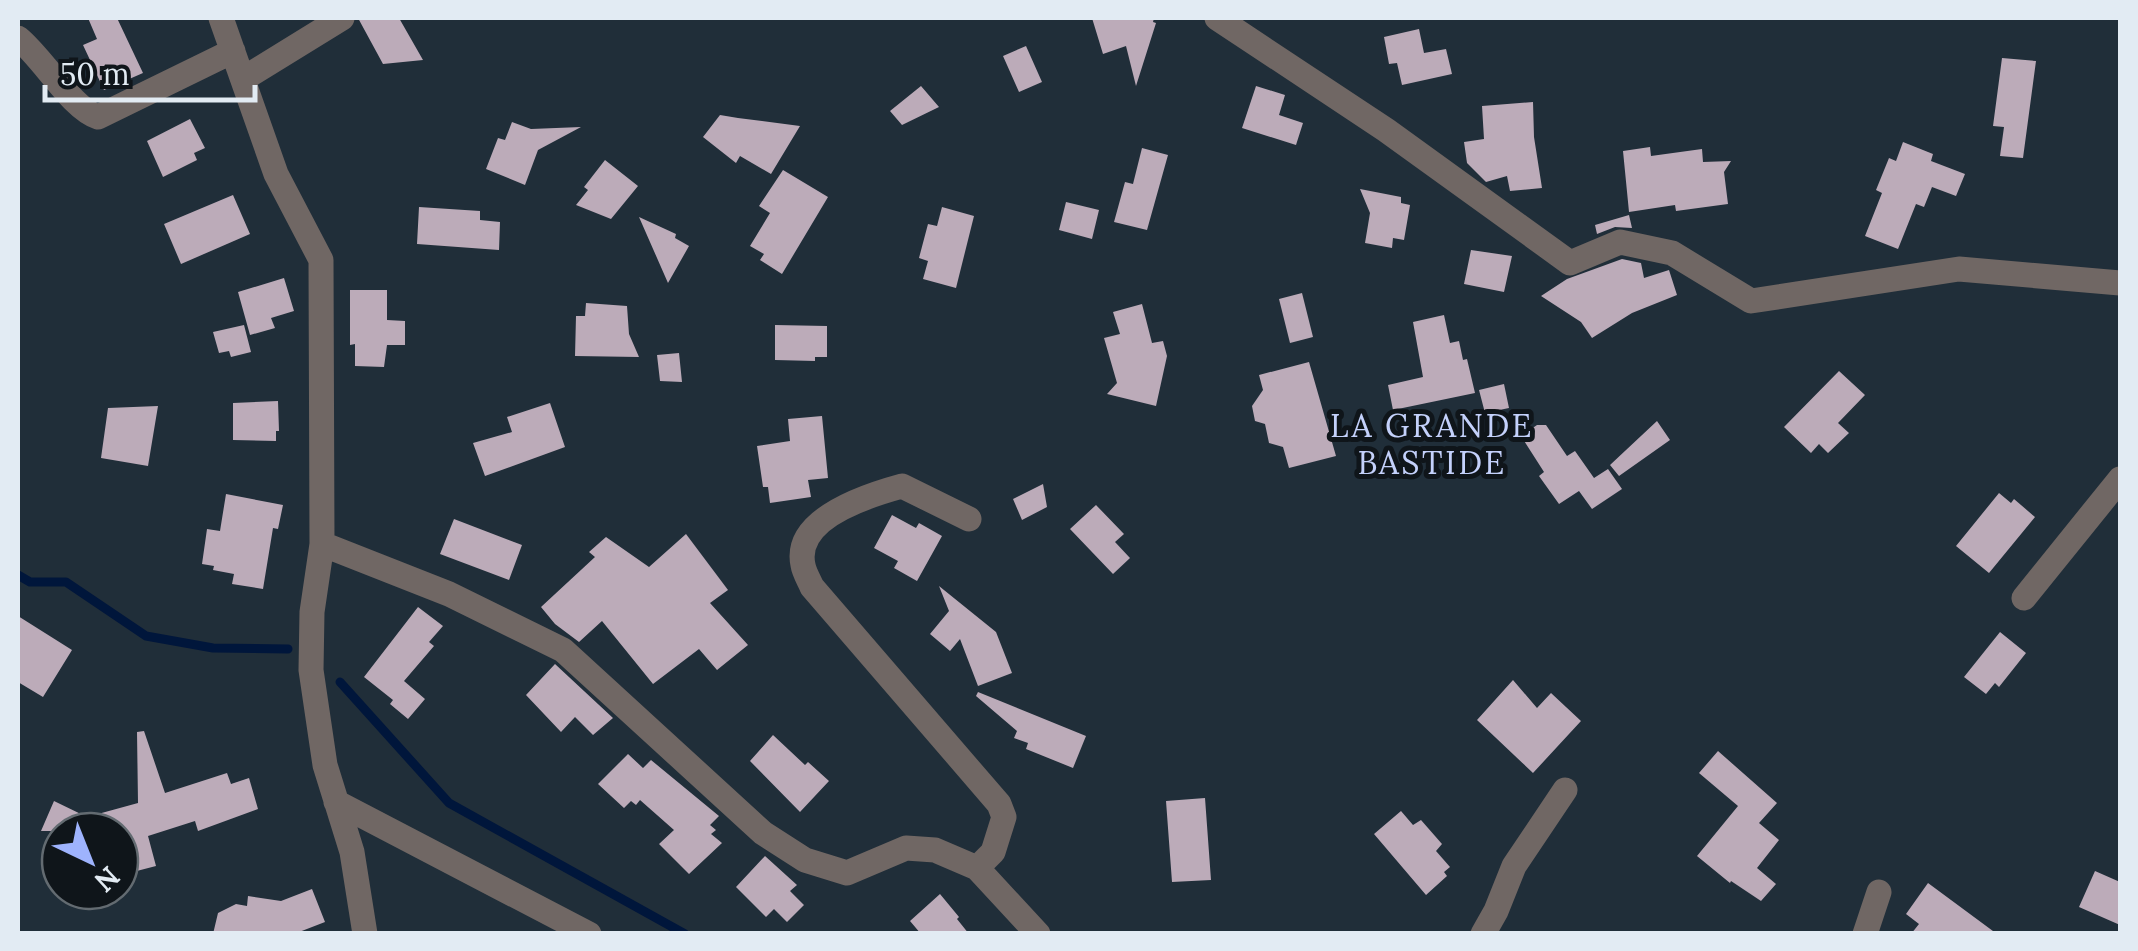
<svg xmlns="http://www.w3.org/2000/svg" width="2138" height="951" font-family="Lora,serif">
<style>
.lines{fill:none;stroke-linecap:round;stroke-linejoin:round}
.stream{stroke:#00163b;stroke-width:9}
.building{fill:#bcabb9}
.street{stroke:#706764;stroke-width:25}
.labels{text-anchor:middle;stroke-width:10;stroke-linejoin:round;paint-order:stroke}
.neighbourhood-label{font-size:32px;letter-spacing:2.5px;fill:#c4d1fb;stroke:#0f151a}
</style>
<rect width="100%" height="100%" fill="#202e39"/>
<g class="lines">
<!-- stream -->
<path class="stream" d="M18,575L30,582H66L146,636L213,648L288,649
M340,682L449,803L685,934"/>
</g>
<!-- building -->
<path class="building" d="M88,18H117L143,73L104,90L83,45L97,39Z
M358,18H399L423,60L383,64Z
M1092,18H1154L1153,22L1156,23L1136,86L1126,46L1103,54Z
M1419,29L1424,53L1446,49L1452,74L1402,85L1397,63L1389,64L1384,37Z
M1026,46L1042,82L1019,92L1003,56Z
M2002,58L2036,61L2023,158L2000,156L2004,127L1993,126Z
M921,86L939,107L902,125L890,111Z
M1256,86L1285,95L1279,115L1303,123L1296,145L1242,128Z
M1533,102L1534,137L1542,188L1510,191L1507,176L1486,182L1467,163L1464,142L1484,139L1482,106Z
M720,115L738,118L800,126L771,174L740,156L736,163L703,137Z
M190,119L205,148L194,153L197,160L163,177L147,141Z
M512,122L531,129L581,127L538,150L525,185L486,169L498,138L505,140Z
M1903,142L1933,154L1931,161L1965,174L1956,196L1932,187L1924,207L1916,204L1898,249L1865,236L1882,193L1876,190L1889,158L1896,161Z
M1650,147L1651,156L1702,149L1703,162L1731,161L1724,172L1728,204L1676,211L1675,205L1629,212L1623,151Z
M1142,148L1168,155L1147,230L1114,222L1125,182L1133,184Z
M605,160L638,186L611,219L576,205L588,190L584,187Z
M783,170L828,197L782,274L760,260L764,254L750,246L770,213L759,206Z
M1360,189L1401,197V203L1410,205L1404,240L1393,238L1392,248L1365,243L1370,213Z
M233,195L250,234L181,264L164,224Z
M1066,202L1099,210L1092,239L1059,230Z
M419,207L480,211V220L500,222L499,250L417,244Z
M942,207L974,216L956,288L923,279L928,261L919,258L928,224L937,226Z
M1629,215L1632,228L1615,227L1597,234L1595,225Z
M639,217L676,234L675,238L689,246L668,283Z
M1471,250L1512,256L1504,292L1464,284Z
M1622,259L1641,263L1644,278L1669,270L1677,295L1632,313L1592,338L1581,322L1541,296L1567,279Z
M284,278L294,311L271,318L275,328L250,335L238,292Z
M350,290H387V320L405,321V345H387L384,367L355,366V344L350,345Z
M1302,293L1313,337L1290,343L1279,299Z
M586,303L627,306L629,334L639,357L575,356L576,316H585Z
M1142,304L1152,343L1163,341L1167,356L1156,406L1107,394L1117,383L1104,338L1120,334L1113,312Z
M1444,315L1450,343L1459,341L1463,360L1467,359L1475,393L1393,410L1388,385L1423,377L1413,322Z
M244,325L251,352L231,357L229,351L219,353L213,332Z
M775,325L827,326V357H815V361L775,360Z
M679,353L682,382L660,381L657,355Z
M1309,362L1336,456L1289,468L1283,447L1269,443L1265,424L1255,421L1252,406L1263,390L1259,375Z
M1839,371L1865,395L1838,423L1849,433L1828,453L1819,444L1811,453L1784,427Z
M1504,384L1509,408L1485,413L1479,390Z
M278,401L279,431H276V441L233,440V403Z
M550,403L565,447L485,476L473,443L512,432L507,417Z
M158,406L148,466L101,458L108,408Z
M822,416L828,478L808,480L811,497L770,503L768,487H763L757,446L790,441L788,419Z
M1657,421L1670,440L1619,476L1610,465Z
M1537,425H1546L1567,456L1575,451L1594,478L1608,469L1622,489L1592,509L1579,491L1559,504L1539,476L1544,472L1521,436Z
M1043,484L1047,507L1022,520L1013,499Z
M1999,493L2011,503L2014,499L2035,517L1989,573L1956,546Z
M226,494L283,505L278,529L273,528L263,589L232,584L234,574L213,570L214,566L202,564L207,529L220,531Z
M1096,505L1124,534L1115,542L1130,558L1113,574L1070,529Z
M892,515L916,528L919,523L942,536L917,581L894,568L898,561L874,548Z
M454,519L522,545L509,580L440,554Z
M686,534L728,590L710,603L748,645L717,670L699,649L653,684L602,621L579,642L555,624L541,607L595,557L589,552L606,537L649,567Z
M939,586L996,632L1012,673L978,686L960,639L950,651L930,634L949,611Z
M418,607L443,626L429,642L434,646L404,681L425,699L408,719L390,704L393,700L364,677Z
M18,616L72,650L43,697L18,682Z
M2000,632L2026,653L1999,687L1995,683L1986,694L1964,677Z
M555,664L613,718L593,735L575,717L561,732L526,695Z
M1513,680L1537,708L1551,693L1581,721L1533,773L1477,720Z
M978,692L1086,736L1073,768L1026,749L1028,743L1014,738L1017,731L976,696Z
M144,731L165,793L227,773L231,784L249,778L258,809L198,831L195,821L148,836L156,866L129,873L120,831H41L54,801L87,817L138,803L137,732Z
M773,735L805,765L808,762L829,781L800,812L750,761Z
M1718,751L1777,803L1759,823L1779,840L1757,868L1776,884L1761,901L1731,881L1730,883L1697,856L1738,806L1699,773Z
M628,754L643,768L651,760L719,816L710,825L716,830L711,834L722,843L689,874L659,844L674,830L640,800L636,805L631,801L624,808L598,784Z
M1205,798L1211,880L1172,882L1166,801Z
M1401,811L1413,825L1421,820L1442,844L1436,851L1450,867L1444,872L1447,876L1426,895L1374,834Z
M765,856L797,885L790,891L804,905L787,922L774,909L766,917L736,887Z
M2095,871L2120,882V925L2079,907Z
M1928,883L1997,934H1911L1919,924L1906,914Z
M312,889L325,922L294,934H213L218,913L236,904L247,906L248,896L281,901Z
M940,894L959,917L957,919L969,934H921L910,921Z"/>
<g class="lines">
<!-- street -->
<path class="street" d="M221,18L276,174L321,260L322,544L312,612L311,670L325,765L352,852L365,934
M1217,18L1386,130L1570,263L1620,242L1672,253L1751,301L1959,269L2120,283
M18,38C43,58 72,109 98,117L233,51
M243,79L342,18
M969,519L902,486C869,495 793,518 803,565C804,572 809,580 812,587L999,804L1004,817L993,852L977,868
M322,544L449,594L563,650L763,833L805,860L847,873L906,848L935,850L977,868L1038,934
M2024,598L2120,479
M336,802L589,934
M1483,934L1496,911L1514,866L1565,790
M1865,934L1879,892"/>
</g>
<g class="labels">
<!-- neighbourhood labels -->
<g class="neighbourhood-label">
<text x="1432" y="437">LA GRANDE<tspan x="1432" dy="37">BASTIDE</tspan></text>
</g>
</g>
<!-- border -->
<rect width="2138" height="951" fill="none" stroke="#e2ebf3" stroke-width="40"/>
<!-- north arrow -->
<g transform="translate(90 861) rotate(137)"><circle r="48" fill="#0f151a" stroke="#636b71" stroke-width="2.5"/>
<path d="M0-8L18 38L0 25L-18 38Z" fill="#9eb3fd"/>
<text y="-15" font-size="28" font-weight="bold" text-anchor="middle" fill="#e2ebf3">N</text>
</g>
<!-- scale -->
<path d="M45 85v15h210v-15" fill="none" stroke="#e2ebf3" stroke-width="5"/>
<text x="60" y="85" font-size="30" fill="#e2ebf3" stroke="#0f151a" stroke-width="8" paint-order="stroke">50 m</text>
</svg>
